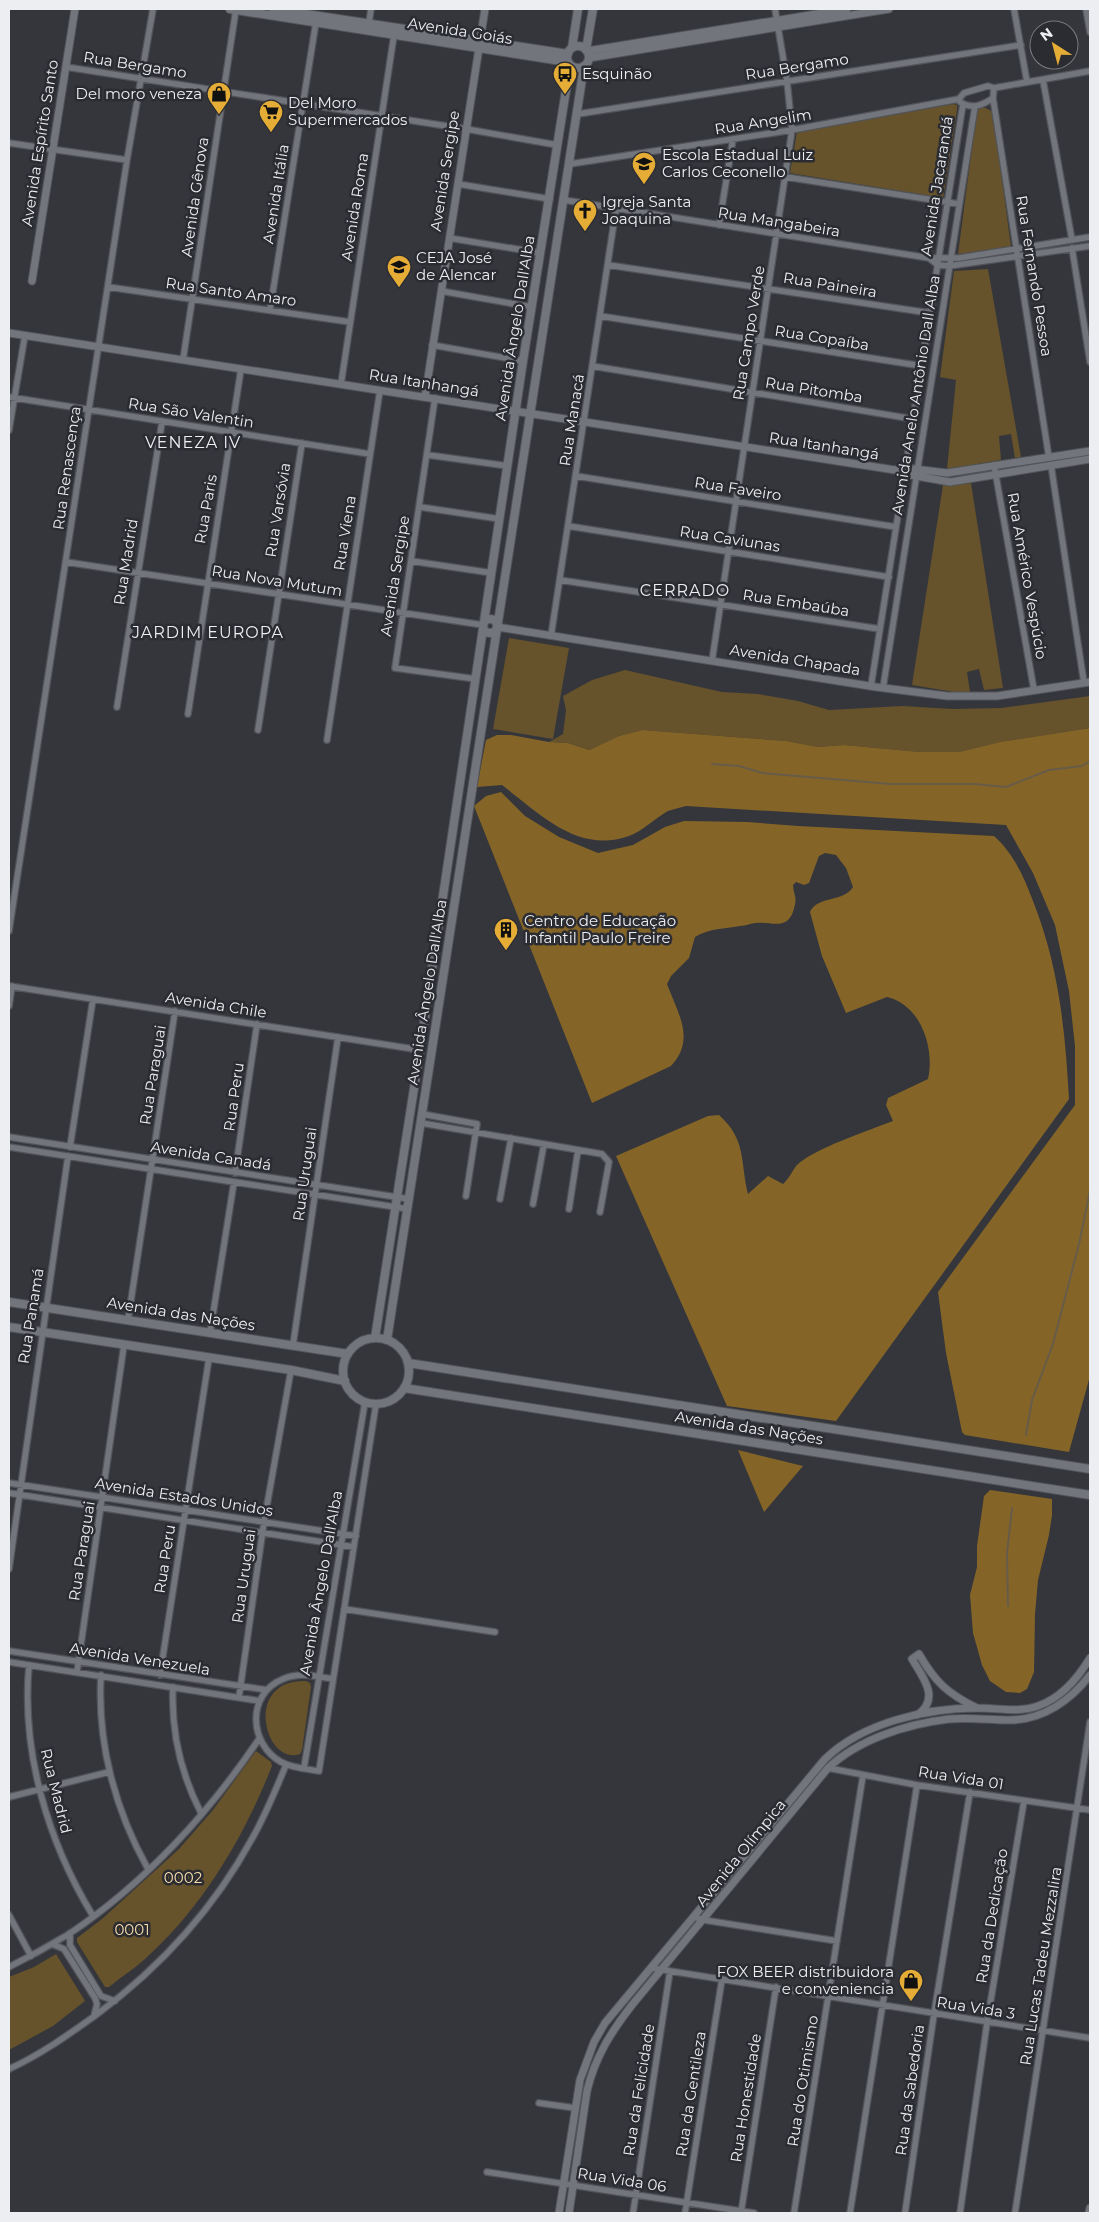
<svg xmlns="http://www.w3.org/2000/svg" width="1099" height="2222" font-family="Montserrat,sans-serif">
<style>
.green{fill:#66522b}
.forest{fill:#856527}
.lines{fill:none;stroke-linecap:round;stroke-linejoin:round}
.stream{stroke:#675c49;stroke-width:2}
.minor-casing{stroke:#525459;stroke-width:8}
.tertiary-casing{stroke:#525459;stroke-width:9}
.secondary-casing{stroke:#525459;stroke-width:10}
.minor{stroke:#73757c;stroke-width:5.5}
.tertiary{stroke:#73757c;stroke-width:7}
.secondary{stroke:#73757c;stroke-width:8}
.labels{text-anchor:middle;stroke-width:5;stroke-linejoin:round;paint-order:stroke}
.street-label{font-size:15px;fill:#edeef2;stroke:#2a2c32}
.poi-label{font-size:15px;fill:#edeef2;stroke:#2a2c32;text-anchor:start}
.park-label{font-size:15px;fill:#f9ddab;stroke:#2a2c32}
.neighbourhood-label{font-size:16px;letter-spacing:1px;fill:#edeef2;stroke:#2a2c32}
</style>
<rect width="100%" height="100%" fill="#34363c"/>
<!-- green -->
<path class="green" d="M953,104L957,105V110L943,198L790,173L797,132Z
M981,108H986L993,112L1011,247L958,254L977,110Z
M988,269L1021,457L1015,458L1011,434L999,436L1001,460L947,469L956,380L940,377L954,271Z
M971,483L1003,688L984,690L979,669L967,672L970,692H954L912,685L943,485Z
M509,638L569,648L553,739L493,729Z
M625,670L722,692L758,694L798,701L829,710L902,706L953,709L1001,708L1090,696V728L1000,742L959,752H920L844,745L818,747L786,741L642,730L619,736L591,750L568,743L549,742L563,734L566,710L563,696L592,680Z
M306,1681L310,1683L311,1687L302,1750L300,1754C265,1767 242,1679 306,1681Z
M256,1751L271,1762L272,1766C244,1837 203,1907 145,1959C134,1969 121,1977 109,1987H105L77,1942V1938L102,1919L179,1849L213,1810Z
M56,1954L85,2001L53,2026L9,2050V1977L34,1967Z"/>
<!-- forest -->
<path class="forest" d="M1090,728V1376L1069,1452L965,1435L962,1432L946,1353L938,1292L1075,1105V1046L1069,991L1055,925L1033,873L1006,825L686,806C680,808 673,809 668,811C655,818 643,831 629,836C578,854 540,814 502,785L477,787L486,740L497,735H511L549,742L568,743L590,750L619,736L642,730L786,741L818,747L844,745L920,752H959L1000,742Z
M501,792L525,816L559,837L598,853L633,845L665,827L684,821L747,822L798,826L994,836C1014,854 1024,877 1033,901C1059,967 1065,1029 1069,1099L836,1421L727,1406L616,1156L708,1116L719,1115C747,1140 740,1162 748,1194L768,1176L783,1184C789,1179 792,1171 797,1165C813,1149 870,1130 893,1121L886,1105L888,1098L928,1079C935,1048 921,1005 887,997L846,1013L822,956L810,912C818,895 843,903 853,887L846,868L836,855L825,853L819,856L809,883L804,885L796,882L793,885C793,892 797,898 795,904C790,933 772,921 756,923C751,923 746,926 740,926C724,929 710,928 695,937L689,958L671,976L667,984C678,1014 696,1039 671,1066L592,1103L474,806L486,796Z
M738,1450L803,1466L764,1512Z
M990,1490L1052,1499V1515L1049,1535L1038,1580L1035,1614L1034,1672L1027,1689L1020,1693L1006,1692L990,1681L982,1665L973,1633L970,1595L977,1567V1546L984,1496Z"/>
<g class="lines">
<!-- stream -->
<path class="stream" d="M712,764L739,766L762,773L890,784H975L1006,787L1049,770L1082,766L1090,761
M1026,1435L1032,1400L1053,1344L1079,1244L1090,1191
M1008,1606L1007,1553L1012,1508"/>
<defs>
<path id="minor" d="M1014,9L1027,82
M1086,9L1090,32
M369,23L371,9
M66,67L466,129L557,145
M1043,80L1072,240
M988,86L994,88L993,98C983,105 972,110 960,102L959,99L964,93Z
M994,88L1090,71
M993,98L1049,458
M578,114L1021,45
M9,143L127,160
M570,164L792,130L959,99
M786,177L959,204
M458,184L550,199
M564,200L929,258H959L1090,237
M719,225L733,139
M449,238L541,253
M1072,248L1090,362
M929,258L938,265L949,266L1090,246
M608,265L930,313
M108,287L350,322
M441,291L531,307
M270,310L316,22
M600,316L922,366
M432,345L523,361
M183,360L236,9
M592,366L913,419
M341,384L394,35
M9,397L370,454
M435,398L395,668L476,679
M9,430L25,335
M428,455L508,466
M994,465L1034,690
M1051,465L1084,683
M576,476L896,527
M420,507L500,519
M568,526L889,577
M411,561L492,573
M66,562L483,625
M560,580L880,629
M551,636L616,209
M712,661L792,130L787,81L775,9
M871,686L963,104
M883,688L975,106
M117,707L162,422
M188,714L241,369
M258,730L302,443
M327,740L380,390
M9,931L127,160L153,9
M9,986L420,1050
M9,1006L12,986
M422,1114L477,1124L466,1196
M421,1123L602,1154L609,1162L600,1212
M9,1137L409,1199
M9,1147L408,1209
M70,1147L93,999
M235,1173L257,1024
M500,1199L511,1138
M533,1204L544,1144
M569,1209L578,1150
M128,1320L175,1011
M210,1333L234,1182
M293,1345L338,1037
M9,1483L356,1536
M9,1493L354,1547
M9,1569L68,1156
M344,1609L495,1632
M9,1651L267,1690
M9,1662L260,1701
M29,1665C21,1752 48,1842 93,1916
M77,1672L124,1345
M101,1675C97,1743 115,1810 148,1869
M160,1675L209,1358
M333,1679C317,1676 300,1672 283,1679C246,1694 249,1744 281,1762C292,1768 307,1769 319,1771L376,1404
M173,1687C171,1731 181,1774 201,1813
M239,1697L264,1522L291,1370
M304,1768L365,1402
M828,1768L917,1785L1090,1810
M9,1797L109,1772
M9,1915L31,1956
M694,1917L704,1920L837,1941
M70,1933V1945L101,1996L115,2001
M52,1944L64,1949L95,1998L97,2004L94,2016
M9,1967C29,1957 49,1946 69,1934C144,1884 209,1813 259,1739
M651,1968L1090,2038
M9,2069C40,2055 68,2035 96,2015C161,1967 214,1909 253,1837C266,1814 276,1789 286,1765
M539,2103L575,2108
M487,2172L754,2213
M633,2213L670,1971
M685,2213L722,1979
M741,2213L776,1987
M794,2213L863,1775
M850,2213L917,1785
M905,2213L934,2014L970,1792
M960,2213L987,2023L1024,1801
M1015,2213L1090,1722"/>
<path id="tertiary" d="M587,51L847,9
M589,58L889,9
M32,281L75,9
M9,333L895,470L905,474L950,482L1090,459
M425,397L485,9
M895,470L906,468L947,473L1090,451
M497,627L876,687L947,696H997L1090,682
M917,1715C941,1699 923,1677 912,1659L919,1654C935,1682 948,1694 977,1708
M559,2213L580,2080L594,2042L605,2023L825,1759C862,1723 926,1708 977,1708C998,1708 1018,1713 1038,1706C1061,1698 1078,1678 1090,1658
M569,2213L587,2091C595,2057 611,2032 632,2005L828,1768C859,1739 907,1724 949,1719C970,1717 990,1720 1010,1720C1043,1720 1071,1700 1090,1675
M1089,2213L1090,2208"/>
<path id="secondary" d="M230,9L568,62
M273,9L568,54
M567 57a11 11 0 1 1 22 0a11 11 0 1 1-22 0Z
M572,48L578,9
M586,50L593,9
M483 626a7 7 0 1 1 14 0a7 7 0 1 1-14 0Z
M9,1302L348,1354
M9,1327L291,1370L345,1381
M375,1338L420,1050L523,361L570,65
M343 1371a33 33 0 1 1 66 0a33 33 0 1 1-66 0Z
M387,1340L584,66
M408,1363L1090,1469
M404,1388L1090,1495"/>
</defs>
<!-- minor casing -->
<use href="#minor" class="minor-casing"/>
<!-- tertiary casing -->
<use href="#tertiary" class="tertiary-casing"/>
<!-- secondary casing -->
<use href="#secondary" class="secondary-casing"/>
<!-- minor -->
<use href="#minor" class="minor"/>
<!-- tertiary -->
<use href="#tertiary" class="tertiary"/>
<!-- secondary -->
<use href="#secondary" class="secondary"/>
</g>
<!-- icons -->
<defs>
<symbol id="bus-pin" viewBox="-11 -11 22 30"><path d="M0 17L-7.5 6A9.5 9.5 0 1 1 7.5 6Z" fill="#e5ad36" stroke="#2a2c32"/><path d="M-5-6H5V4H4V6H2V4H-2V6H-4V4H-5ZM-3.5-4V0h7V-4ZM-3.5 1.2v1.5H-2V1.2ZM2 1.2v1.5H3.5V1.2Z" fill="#111"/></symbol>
<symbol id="shop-pin" viewBox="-11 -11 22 30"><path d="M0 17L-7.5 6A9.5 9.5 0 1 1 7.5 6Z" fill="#e5ad36" stroke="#2a2c32"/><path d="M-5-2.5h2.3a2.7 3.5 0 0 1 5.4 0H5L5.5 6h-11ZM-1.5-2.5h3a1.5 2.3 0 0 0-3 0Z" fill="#111"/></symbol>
<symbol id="supermarket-pin" viewBox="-11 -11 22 30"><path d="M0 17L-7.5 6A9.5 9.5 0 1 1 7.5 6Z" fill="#e5ad36" stroke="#2a2c32"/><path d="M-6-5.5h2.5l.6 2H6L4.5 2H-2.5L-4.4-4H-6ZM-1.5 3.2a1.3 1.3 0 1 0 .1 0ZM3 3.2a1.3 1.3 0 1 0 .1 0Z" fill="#111"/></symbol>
<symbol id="school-pin" viewBox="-11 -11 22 30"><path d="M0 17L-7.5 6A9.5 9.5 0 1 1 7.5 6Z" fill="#e5ad36" stroke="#2a2c32"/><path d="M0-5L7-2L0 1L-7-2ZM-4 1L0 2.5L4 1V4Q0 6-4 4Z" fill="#111"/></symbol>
<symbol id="church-pin" viewBox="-11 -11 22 30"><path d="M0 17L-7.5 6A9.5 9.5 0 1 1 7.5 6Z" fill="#e5ad36" stroke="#2a2c32"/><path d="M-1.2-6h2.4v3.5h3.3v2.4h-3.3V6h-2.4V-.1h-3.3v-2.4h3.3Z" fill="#111"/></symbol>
<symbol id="building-pin" viewBox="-11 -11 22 30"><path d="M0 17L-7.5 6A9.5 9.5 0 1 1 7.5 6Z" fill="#e5ad36" stroke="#2a2c32"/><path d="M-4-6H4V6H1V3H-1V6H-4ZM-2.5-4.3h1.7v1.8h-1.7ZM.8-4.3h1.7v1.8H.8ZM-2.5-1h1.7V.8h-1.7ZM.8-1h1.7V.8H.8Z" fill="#111"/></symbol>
</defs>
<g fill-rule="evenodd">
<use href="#bus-pin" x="551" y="60" width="28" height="38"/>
<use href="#shop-pin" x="205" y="80" width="28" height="38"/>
<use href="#supermarket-pin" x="257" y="98" width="28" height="38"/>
<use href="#school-pin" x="630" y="150" width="28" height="38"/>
<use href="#church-pin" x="571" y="197" width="28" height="38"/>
<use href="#school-pin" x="385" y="253" width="28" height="38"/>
<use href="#building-pin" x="492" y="916" width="28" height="38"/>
<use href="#shop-pin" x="897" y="1967" width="28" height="38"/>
</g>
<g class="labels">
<!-- street labels -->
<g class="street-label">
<text transform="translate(460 31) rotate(9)" y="5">Avenida Goiás</text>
<text transform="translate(135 65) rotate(9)" y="5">Rua Bergamo</text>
<text transform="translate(797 67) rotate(-9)" y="5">Rua Bergamo</text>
<text transform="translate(763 122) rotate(-9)" y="5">Rua Angelim</text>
<text transform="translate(40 143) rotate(-81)" y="5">Avenida Espírito Santo</text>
<text transform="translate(445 171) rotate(-81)" y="5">Avenida Sergipe</text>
<text transform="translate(937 186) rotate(-81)" y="5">Avenida Jacarandá</text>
<text transform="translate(276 194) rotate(-81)" y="5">Avenida Itália</text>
<text transform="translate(195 197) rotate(-82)" y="5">Avenida Gênova</text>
<text transform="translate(355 207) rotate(-81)" y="5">Avenida Roma</text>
<text transform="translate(779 222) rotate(9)" y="5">Rua Mangabeira</text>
<text transform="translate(1034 276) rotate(81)" y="5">Rua Fernando Pessoa</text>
<text transform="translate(830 285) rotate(9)" y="5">Rua Paineira</text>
<text transform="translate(231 292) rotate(8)" y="5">Rua Santo Amaro</text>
<text transform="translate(515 328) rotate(-81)" y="5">Avenida Ângelo Dall'Alba</text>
<text transform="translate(749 333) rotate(-81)" y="5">Rua Campo Verde</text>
<text transform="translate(822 338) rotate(9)" y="5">Rua Copaíba</text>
<text transform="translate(424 383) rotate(9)" y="5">Rua Itanhangá</text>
<text transform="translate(814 390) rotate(9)" y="5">Rua Pitomba</text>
<text transform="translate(916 395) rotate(-81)" y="5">Avenida Anelo Antônio Dall Alba</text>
<text transform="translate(191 413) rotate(9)" y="5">Rua São Valentin</text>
<text transform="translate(572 420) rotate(-81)" y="5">Rua Manacá</text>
<text transform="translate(824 446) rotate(9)" y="5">Rua Itanhangá</text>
<text transform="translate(67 468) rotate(-82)" y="5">Rua Renascença</text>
<text transform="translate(738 489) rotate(9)" y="5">Rua Faveiro</text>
<text transform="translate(206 509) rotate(-80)" y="5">Rua Paris</text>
<text transform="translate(278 510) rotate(-81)" y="5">Rua Varsóvia</text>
<text transform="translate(345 533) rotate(-81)" y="5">Rua Viena</text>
<text transform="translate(730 539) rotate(9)" y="5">Rua Caviunas</text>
<text transform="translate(126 562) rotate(-81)" y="5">Rua Madrid</text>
<text transform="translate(395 576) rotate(-81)" y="5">Avenida Sergipe</text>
<text transform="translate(1027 576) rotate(80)" y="5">Rua Américo Vespúcio</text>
<text transform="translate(277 581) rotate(9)" y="5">Rua Nova Mutum</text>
<text transform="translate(796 603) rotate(9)" y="5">Rua Embaúba</text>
<text transform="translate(795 660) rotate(9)" y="5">Avenida Chapada</text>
<text transform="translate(427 992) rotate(-81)" y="5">Avenida Ângelo Dall'Alba</text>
<text transform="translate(216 1005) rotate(9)" y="5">Avenida Chile</text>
<text transform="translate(153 1075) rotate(-81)" y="5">Rua Paraguai</text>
<text transform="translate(234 1097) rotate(-82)" y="5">Rua Peru</text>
<text transform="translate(211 1156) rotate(9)" y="5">Avenida Canadá</text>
<text transform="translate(305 1174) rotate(-82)" y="5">Rua Uruguai</text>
<text transform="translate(181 1314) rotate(9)" y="5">Avenida das Nações</text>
<text transform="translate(31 1316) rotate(-81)" y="5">Rua Panamá</text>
<text transform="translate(749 1428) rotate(9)" y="5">Avenida das Nações</text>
<text transform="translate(184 1497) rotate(9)" y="5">Avenida Estados Unidos</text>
<text transform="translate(82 1551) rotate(-81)" y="5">Rua Paraguai</text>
<text transform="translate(165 1559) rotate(-81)" y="5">Rua Peru</text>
<text transform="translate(244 1576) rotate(-82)" y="5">Rua Uruguai</text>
<text transform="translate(321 1583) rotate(-80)" y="5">Avenida Ângelo Dall'Alba</text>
<text transform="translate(140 1659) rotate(9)" y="5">Avenida Venezuela</text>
<text transform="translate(961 1778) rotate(9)" y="5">Rua Vida 01</text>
<text transform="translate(56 1791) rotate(76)" y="5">Rua Madrid</text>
<text transform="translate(741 1853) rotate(-51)" y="5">Avenida Olímpica</text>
<text transform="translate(992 1916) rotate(-81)" y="5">Rua da Dedicação</text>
<text transform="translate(1041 1966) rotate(-81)" y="5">Rua Lucas Tadeu Mezzalira</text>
<text transform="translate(976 2008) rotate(9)" y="5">Rua Vida 3</text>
<text transform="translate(803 2081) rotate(-81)" y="5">Rua do Otimismo</text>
<text transform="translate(639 2090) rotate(-81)" y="5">Rua da Felicidade</text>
<text transform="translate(910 2090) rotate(-82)" y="5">Rua da Sabedoria</text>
<text transform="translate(691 2094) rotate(-81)" y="5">Rua da Gentileza</text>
<text transform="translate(746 2098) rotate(-81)" y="5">Rua Honestidade</text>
<text transform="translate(622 2180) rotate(9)" y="5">Rua Vida 06</text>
</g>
<!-- poi labels -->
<g class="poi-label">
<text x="582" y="79">Esquinão</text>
<text x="202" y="99" text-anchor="end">Del moro veneza</text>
<text x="288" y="108">Del Moro<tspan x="288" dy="17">Supermercados</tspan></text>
<text x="662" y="160">Escola Estadual Luiz<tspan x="662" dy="17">Carlos Ceconello</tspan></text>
<text x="602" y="207">Igreja Santa<tspan x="602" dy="17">Joaquina</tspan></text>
<text x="416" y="263">CEJA José<tspan x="416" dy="17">de Alencar</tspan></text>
<text x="524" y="926">Centro de Educação<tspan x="524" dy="17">Infantil Paulo Freire</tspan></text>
<text x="894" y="1977" text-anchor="end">FOX BEER distribuidora<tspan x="894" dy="17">e conveniencia</tspan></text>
</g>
<!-- park labels -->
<g class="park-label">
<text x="183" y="1883">0002</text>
<text x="132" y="1935">0001</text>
</g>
<!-- neighbourhood labels -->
<g class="neighbourhood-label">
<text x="193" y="448">VENEZA IV</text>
<text x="685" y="596">CERRADO</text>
<text x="208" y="638">JARDIM EUROPA</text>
</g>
</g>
<!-- border -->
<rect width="1099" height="2222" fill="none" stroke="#edeef2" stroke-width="20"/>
<!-- north arrow -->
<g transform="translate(1054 45) rotate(324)"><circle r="24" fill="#2a2c32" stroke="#787a7f"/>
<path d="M0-4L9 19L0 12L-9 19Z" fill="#e5ad36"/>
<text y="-8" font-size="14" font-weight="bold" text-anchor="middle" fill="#edeef2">N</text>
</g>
</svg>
